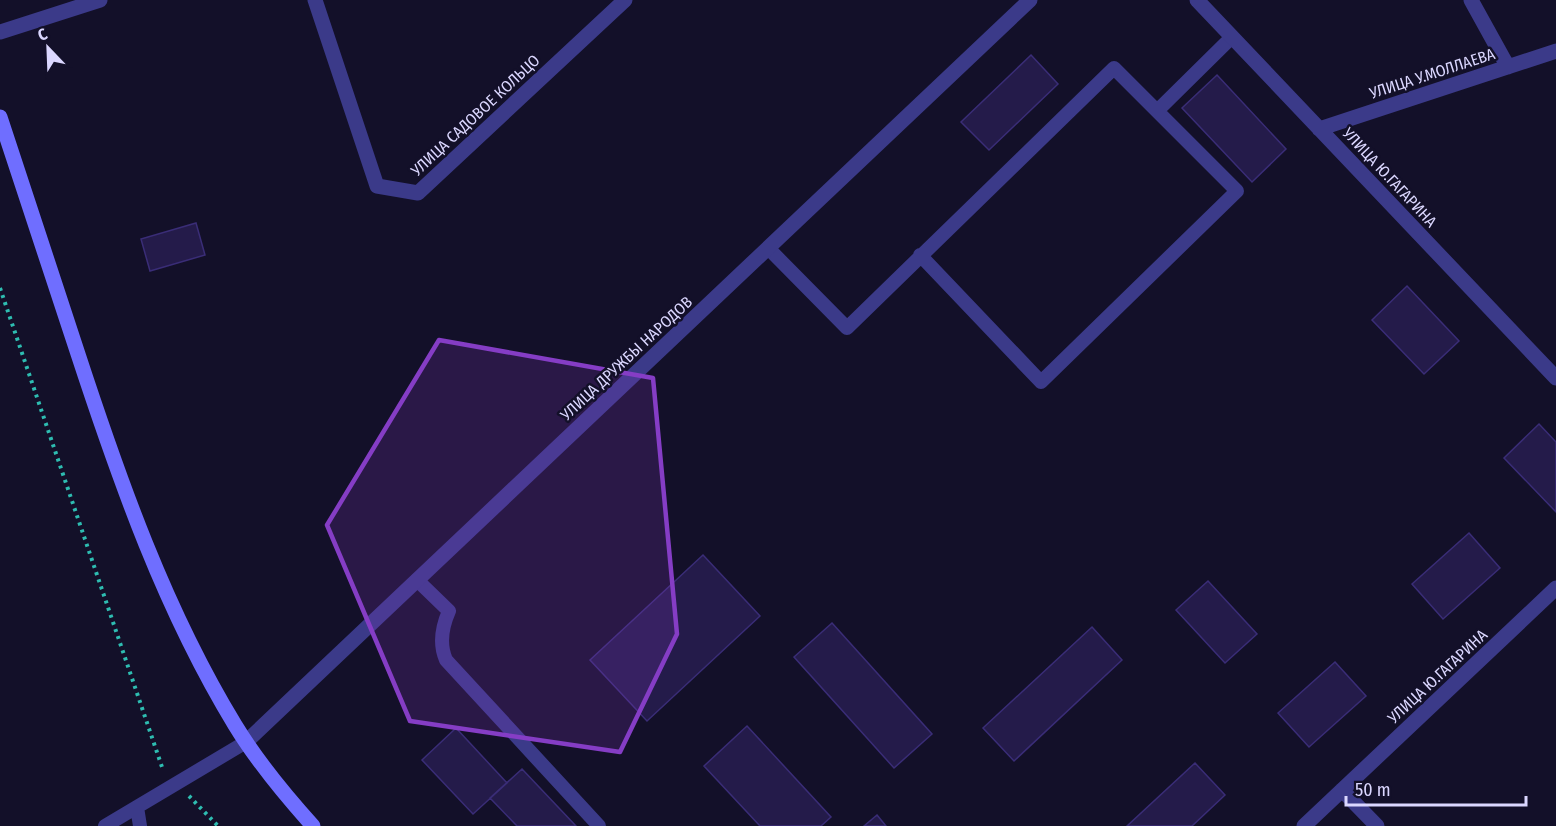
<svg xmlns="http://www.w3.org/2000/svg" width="1556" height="826" font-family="'Fira Sans Condensed',sans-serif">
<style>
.building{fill:#241b4a;stroke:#3a2d77;stroke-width:1.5}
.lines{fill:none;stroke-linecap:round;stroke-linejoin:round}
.path{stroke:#2ebdb1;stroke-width:4;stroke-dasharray:3 4.5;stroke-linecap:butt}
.lane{stroke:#3b3a89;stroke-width:14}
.street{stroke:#3b3a89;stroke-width:15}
.secondary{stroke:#6f6eff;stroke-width:15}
.marked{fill:#853dc5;fill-opacity:0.2;stroke:#853dc5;stroke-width:4.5;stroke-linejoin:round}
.labels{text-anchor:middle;stroke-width:5;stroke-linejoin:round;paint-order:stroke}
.street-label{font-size:16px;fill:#dbd7ff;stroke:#131029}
</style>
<rect width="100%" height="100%" fill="#131029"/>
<!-- building -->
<path class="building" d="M1031,55L1058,84L989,150L961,122Z
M1217,75L1286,149L1252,182L1182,108Z
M196,223L205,255L150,271L141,239Z
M1407,286L1459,341L1424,374L1372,320Z
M1539,424L1556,442V512L1504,458Z
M1469,533L1500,568L1443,619L1412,584Z
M703,555L760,616L647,721L590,660Z
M1208,581L1257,634L1225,663L1176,610Z
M832,623L932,734L894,768L794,657Z
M1092,627L1122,660L1014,761L983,728Z
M1335,662L1366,696L1309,747L1278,713Z
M747,726L831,817L821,826H760L704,766Z
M456,728L507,783L473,814L422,760Z
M1195,763L1225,795L1192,826H1127Z
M522,769L576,826H517L490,798Z
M877,815L886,826H864Z"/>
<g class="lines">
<!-- path -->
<path class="path" d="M0,288L163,770
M189,796L218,826"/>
<!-- lane -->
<path class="lane" d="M1157,111L1232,37
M768,248L847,328L1114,68L1237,191L1041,382L920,255
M417,580L449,611C442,627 439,644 446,660L599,826
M137,807L140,826
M105,826L246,742"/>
<!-- street -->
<path class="street" d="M315,0L377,186L418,193L625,0
M1197,0L1556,378
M1471,0L1508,67
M0,32L100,0
M1319,129L1556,51
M246,742L1030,0
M1342,790L1377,826
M1304,826L1556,588"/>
<!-- secondary -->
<path class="secondary" d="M0,117C26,196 52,275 78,354C120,482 165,610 235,725C257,761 285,795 313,826"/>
</g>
<!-- marked area -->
<path class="marked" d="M439,340L653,378L677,634L620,752L410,721L327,525Z"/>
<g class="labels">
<!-- street labels -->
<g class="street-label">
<text transform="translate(1432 73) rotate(-18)" y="6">УЛИЦА У.МОЛЛАЕВА</text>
<text transform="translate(475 115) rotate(-43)" y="6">УЛИЦА САДОВОЕ КОЛЬЦО</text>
<text transform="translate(1390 177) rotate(47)" y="6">УЛИЦА Ю.ГАГАРИНА</text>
<text transform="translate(626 358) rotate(-43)" y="6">УЛИЦА ДРУЖБЫ НАРОДОВ</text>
<text transform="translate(1437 676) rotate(-43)" y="6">УЛИЦА Ю.ГАГАРИНА</text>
</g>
</g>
<!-- north arrow -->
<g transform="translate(48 48) rotate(337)" stroke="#131029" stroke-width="4.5" paint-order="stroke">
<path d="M0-4.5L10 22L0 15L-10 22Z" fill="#dbd7ff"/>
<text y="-9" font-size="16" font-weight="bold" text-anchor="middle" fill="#dbd7ff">С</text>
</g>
<!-- scale -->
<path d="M1346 796v9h180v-9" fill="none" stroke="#dbd7ff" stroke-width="3"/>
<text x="1355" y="796" font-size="18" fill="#dbd7ff" stroke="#131029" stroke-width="4.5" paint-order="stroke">50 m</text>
</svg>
